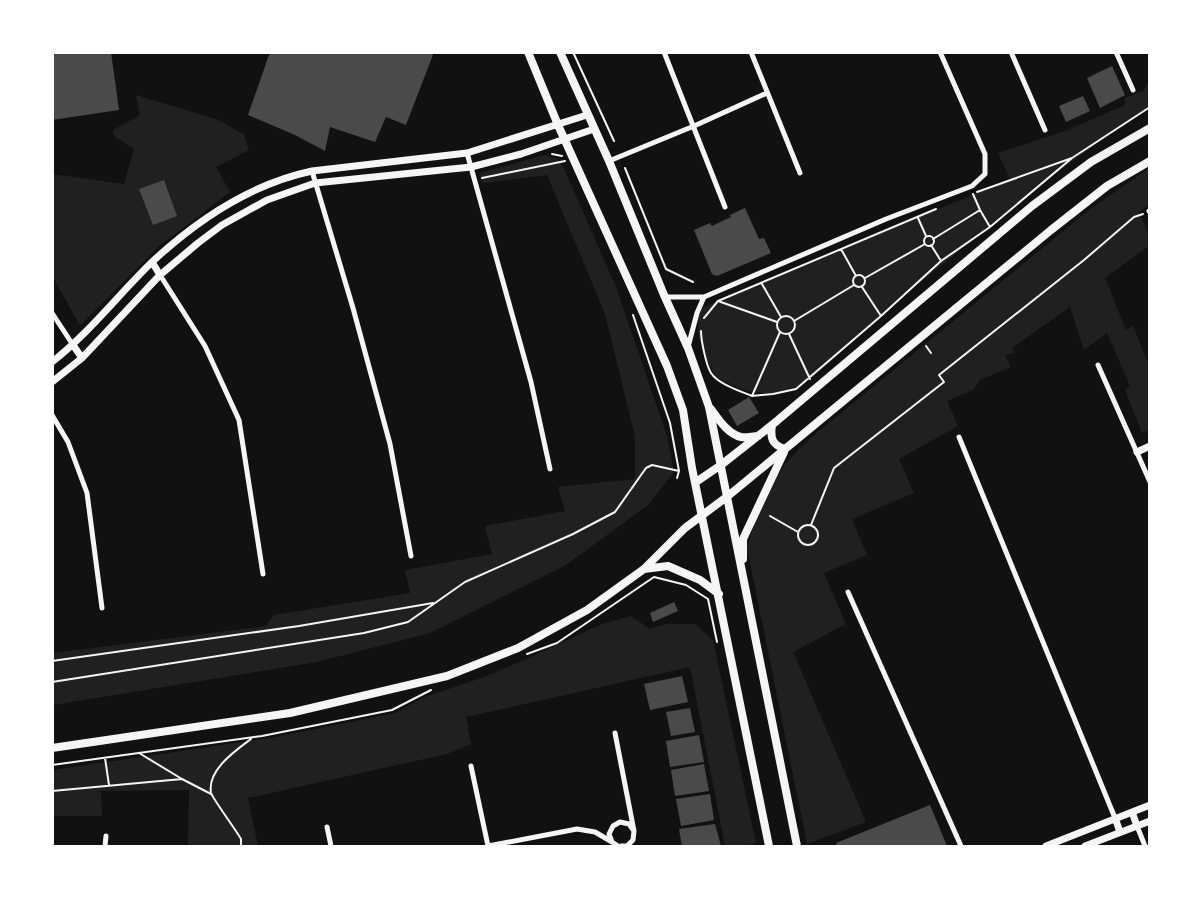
<svg xmlns="http://www.w3.org/2000/svg" width="1202" height="899" font-family="Barlow,sans-serif">
<style>
.green{fill:#202020}
.building{fill:#4a4a4a}
.lines{fill:none;stroke-linecap:round;stroke-linejoin:round}
.path{stroke:#f5f5f5;stroke-width:2}
.minor{stroke:#f5f5f5;stroke-width:5}
.tertiary{stroke:#f5f5f5;stroke-width:7}
.secondary{stroke:#f5f5f5;stroke-width:8}
</style>
<rect width="100%" height="100%" fill="#111"/>
<!-- green -->
<path class="green" d="M1149,80V109L1107,136L1044,182L900,299L822,369L796,389L773,394L753,392L739,388L716,377L705,357L698,335V319L700,313L704,307L1010,179L998,153L1065,131L1125,105V98L1144,90Z
M136,95L219,120L244,135L249,150L216,167L230,192L159,246L80,326L53,277L52,174L124,184L134,149L113,135V130L140,115Z
M545,155L555,158L562,164L616,287L667,436L674,472L648,505L566,565L430,633L317,662L53,705V653L266,626L274,615L410,593L405,570L492,554L485,526L565,511L558,487L635,479V437L605,314L547,175L483,183L479,173Z
M1149,168V205L1139,212L1149,235V246L1105,278L1126,330L1133,326L1149,365V430L1142,433L1125,390L1130,386L1107,333L1084,350L1070,307L1012,348L1014,353L1005,355L1011,367L980,380L973,390L947,401L958,426L899,459L914,493L852,519L867,555L824,573L846,624L793,652L866,822L807,844L747,548C761,497 773,472 813,436L1089,210Z
M631,616L650,629L665,624H695L713,640L756,843L744,846H725L690,667L466,717L471,744L447,754L248,798L258,846H188L189,790L101,791L102,816H53V770L276,737L395,713L422,698L484,677L517,663L602,624Z"/>
<!-- building -->
<path class="building" d="M61,52H111L119,110L52,120V54Z
M270,52H434L406,125L386,117L375,142L330,127L325,151L295,135L248,115Z
M1112,66L1125,95L1100,108L1087,78Z
M1083,96L1090,111L1066,122L1059,106Z
M164,180L177,216L153,225L139,189Z
M745,208L759,239L764,238L771,253L717,276L712,274L694,230L710,223L712,226L731,217L730,215Z
M749,397L759,413L737,426L728,410Z
M674,602L678,611L653,622L650,613Z
M682,676L688,702L650,710L644,684Z
M690,708L695,732L671,736L666,712Z
M699,735L704,762L670,767L666,741Z
M704,764L709,791L675,796L671,770Z
M710,794L714,820L681,826L676,799Z
M930,805L947,846H837L836,843Z
M715,824L721,846H682L679,829Z"/>
<g class="lines">
<!-- path -->
<path class="path" d="M573,52L614,141
M552,154L562,156
M625,168L666,269L693,282
M482,178L565,161
M977,192L1072,158
M973,194L980,210
M918,218L926,236
M924 241a5 5 0 1 1 10 0a5 5 0 1 1-10 0Z
M933,239L980,210L990,227
M931,245L941,261
M841,249L856,276
M853 281a6 6 0 1 1 12 0a6 6 0 1 1-12 0Z
M865,278L925,244
M762,284L781,317
M862,287L881,316
M718,301L777,322
M633,315L670,423L679,471L677,478
M777 325a9 9 0 1 1 18 0a9 9 0 1 1-18 0Z
M704,318L718,301L936,209
M794,321L854,285
M701,331C701,340 706,365 711,373C718,384 740,391 752,396L780,332
M789,334L810,379
M926,346L931,353
M752,396L773,394L796,389L881,316L941,261L990,227L1072,158L1150,107
M770,516L798,532
M798 535a10 10 0 1 1 20 0a10 10 0 1 1-20 0Z
M811,525L834,468L944,382L939,375L1084,260L1134,217L1143,214
M527,654L557,643L654,577L686,585L708,599L717,642
M52,661L299,626L433,603
M52,682L364,633L408,622L465,582L573,534L615,512L646,468L652,465L679,471
M139,753L182,779L211,794
M105,758L109,785
M52,765L262,736L392,710L431,690
M52,791L182,779
M241,846V839C236,830 213,799 211,793C207,770 235,751 251,739"/>
<!-- minor -->
<path class="minor" d="M664,52L725,207
M751,52L800,173
M1011,52L1045,130
M1116,52L1133,90
M467,153L531,382L550,469
M609,161L694,126L767,93
M312,171L353,308L390,444L411,556
M1149,211H1150
M160,275L205,346L239,420L263,574
M665,297H704L886,219L972,186L985,174V154L940,52
M52,313L73,345
M688,347L697,313L704,297
M1098,365L1150,482
M52,415L68,442L87,493L102,608
M959,437L1115,818
M848,592L961,846
M615,733L634,831
M471,766L488,846
M1137,826L1145,846
M327,827L331,846
M105,846L106,836
M488,846L577,829L595,832L612,842
M618,846L612,842L609,834L613,826L620,822L629,824L634,831L633,840L627,846H621"/>
<!-- tertiary -->
<path class="tertiary" d="M152,262L160,275
M73,345L82,358
M52,362C90,332 118,295 152,262C197,220 251,184 312,171L467,153L587,115
M52,382L82,358L160,275L198,243L222,225L267,200L315,183L471,167L521,154L594,129
M1137,452L1150,446
M1132,812L1137,826
M1115,818L1120,832
M1046,846L1150,805
M1085,846L1150,821"/>
<!-- secondary -->
<path class="secondary" d="M528,52L558,125L667,366L683,410L692,468L769,846
M560,52L609,161L664,295L688,348L709,407L797,846
M711,409C719,420 728,434 741,437C746,438 753,436 758,436
M772,425C770,438 772,445 785,449
M696,482L721,465L772,425L1032,206L1091,162L1150,128
M743,559V539L784,452
M644,569L668,566L700,580L719,594
M52,748L290,713L447,676L518,648L587,610L644,569L685,528L728,496L1051,230L1107,186L1150,161"/>
</g>
<!-- border -->
<rect width="1202" height="899" fill="none" stroke="#ffffff" stroke-width="108"/>
</svg>
